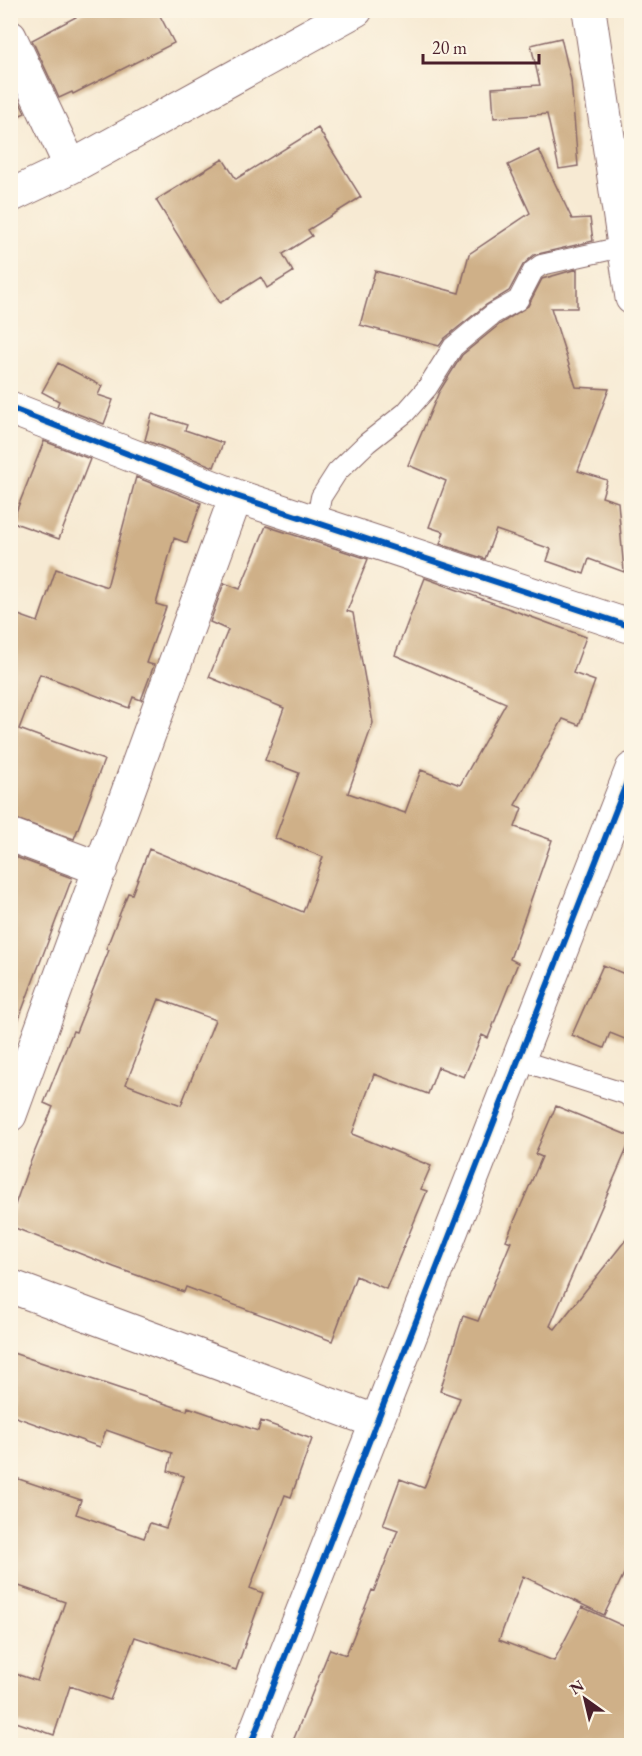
<svg xmlns="http://www.w3.org/2000/svg" width="642" height="1756" font-family="'EB Garamond',serif">
<style>
.building{fill:#cfb088;fill-rule:evenodd}
.lines{fill:none;stroke-linecap:round;stroke-linejoin:round}
.lane-casing{stroke:#876666;stroke-width:22}
.street-casing{stroke:#876666;stroke-width:35}
.lane{stroke:#fff;stroke-width:20}
.street{stroke:#fff;stroke-width:33}
.cycleway-casing{stroke:#fcf5e5;stroke-width:10}
.cycleway{stroke:#0057b8;stroke-width:6}
</style>
<rect width="100%" height="100%" fill="#fcf5e5"/>
<filter id="ink" filterUnits="userSpaceOnUse"><feTurbulence type="fractalNoise" baseFrequency=".0167" numOctaves="2"/><feDisplacementMap in="SourceGraphic" scale="12" xChannelSelector="R" yChannelSelector="G"/><feConvolveMatrix kernelMatrix="1 2 1 2 8 2 1 2 1" color-interpolation-filters="sRGB"/></filter>
<filter id="wash" filterUnits="userSpaceOnUse"><feTurbulence type="fractalNoise" baseFrequency=".008" numOctaves="4" result="noise"/><feDisplacementMap in="SourceGraphic" scale="24" xChannelSelector="R" yChannelSelector="G"/><feGaussianBlur stdDeviation="1.35" result="paint"/><feColorMatrix in="noise" values="0 0 0 0 0 0 0 0 0 0 0 0 0 0 0 0 0 1.4 0 .05"/><feComposite in="paint" operator="in"/></filter>
<g filter="url(#wash)">
<rect width="100%" height="100%" fill="#f7ead3"/>
<g id="blocks">
<!-- building -->
<path class="building" d="M89,10H157L174,43L73,94L72,92L59,98L32,40Z
M561,38L571,80L578,166L559,169L547,114L494,118L492,88L540,85L531,45Z
M10,82L25,113L10,120Z
M318,128L361,197L308,230L312,236L283,254L293,272L267,288L261,277L220,303L156,200L223,159L236,179Z
M539,150L572,219L590,218L593,241L534,255L523,265L509,291L486,305L445,338L439,346L360,325L375,271L459,293L469,254L530,213L508,165Z
M577,269V308H551L576,387L609,389L578,471L607,480L602,497L618,502L624,572L589,559L584,574L547,561L551,549L496,530L485,559L440,544L444,532L429,527L446,481L408,465L439,392L462,355L500,324L528,306L542,279Z
M58,363L102,386L98,395L113,400L104,424L57,406L59,401L42,392Z
M152,414L187,425L185,430L223,443L214,467L145,440Z
M44,441L90,459L59,539L12,522Z
M136,477L201,503L187,543L174,538L156,604L166,607L146,663L154,665L141,700L133,697L129,708L40,674L19,729L104,760L74,839L10,817V612L38,622L56,569L107,587Z
M266,526L368,559L347,611L353,613L373,723L348,793L405,813L421,770L460,785L506,703L395,655L425,578L586,637L573,673L595,681L579,725L563,719L515,805L522,808L515,827L552,840L510,959L518,963L488,1038L482,1035L464,1077L438,1067L428,1094L374,1074L352,1134L431,1166L421,1189L427,1191L386,1289L356,1276L332,1341L186,1287L184,1292L114,1267L10,1226V1219L28,1168L53,1107L44,1103L73,1031L76,1032L109,950L106,949L128,893L132,894L149,849L303,912L323,857L275,838L299,773L265,760L284,708L209,677L228,630L210,622L224,583L240,589ZM159,999L215,1020L181,1105L126,1084Z
M10,855L72,878L13,1034H10Z
M603,965L632,977V1042L610,1033L604,1048L572,1035Z
M556,1106L632,1137L550,1326L555,1329L632,1232V1557L604,1615L523,1576L499,1640L554,1661L582,1607L632,1630V1746H291L330,1649L346,1655L372,1590L374,1591L398,1530L383,1525L400,1479L424,1488L460,1398L440,1391L463,1316L478,1321L511,1242L506,1240L542,1157L535,1154Z
M10,1352L187,1411L188,1407L258,1431L261,1421L312,1439L291,1497L285,1495L250,1588L263,1593L236,1670L135,1637L110,1700L70,1686L54,1735L10,1720V1672L37,1681L65,1602L10,1583V1476L81,1500L76,1514L144,1538L150,1523L166,1528L184,1476L168,1471L172,1453L106,1430L100,1447L10,1415Z"/>
</g>
</g>
<g filter="url(#ink)">
<use href="#blocks" fill-opacity="0" stroke="#876666" stroke-width="1.5"/>
<g class="lines">
<defs>
<path id="lane" d="M316,524L321,497L337,472L367,443L405,413L427,388L453,347L493,314L518,300L533,271L541,265L622,247
M519,1060L626,1094L632,1099"/>
<path id="street" d="M589,10L632,298
M10,37L71,167
M10,196L71,167L356,10
M10,408L236,496L632,627
M10,835L101,869
M10,1115L236,496
M10,1286L377,1422
M250,1746L632,769"/>
</defs>
<!-- lane casing -->
<use href="#lane" class="lane-casing"/>
<!-- street casing -->
<use href="#street" class="street-casing"/>
<!-- lane -->
<use href="#lane" class="lane"/>
<!-- street -->
<use href="#street" class="street"/>
<defs>
<path id="cycleway" d="M10,408L236,496L632,627
M250,1746L632,769"/>
</defs>
<!-- cycleway casing -->
<use href="#cycleway" class="cycleway-casing"/>
<!-- cycleway -->
<use href="#cycleway" class="cycleway"/>
</g>
</g>
<!-- margin -->
<rect width="642" height="1756" fill="none" stroke="#fcf5e5" stroke-width="36"/>
<!-- north arrow -->
<g transform="translate(585 1699) rotate(326)" stroke="#fcf5e5" stroke-width="4.5" paint-order="stroke">
<path d="M0-4.5L10 22L0 15L-10 22Z" fill="#4a1f2b"/>
<text y="-9" font-size="16" font-weight="bold" text-anchor="middle" fill="#4a1f2b">N</text>
</g>
<!-- scale -->
<path d="M423 54v9h116v-9" fill="none" stroke="#4a1f2b" stroke-width="3"/>
<text x="432" y="54" font-size="18" fill="#4a1f2b" stroke="#fcf5e5" stroke-width="4.5" paint-order="stroke">20 m</text>
</svg>
